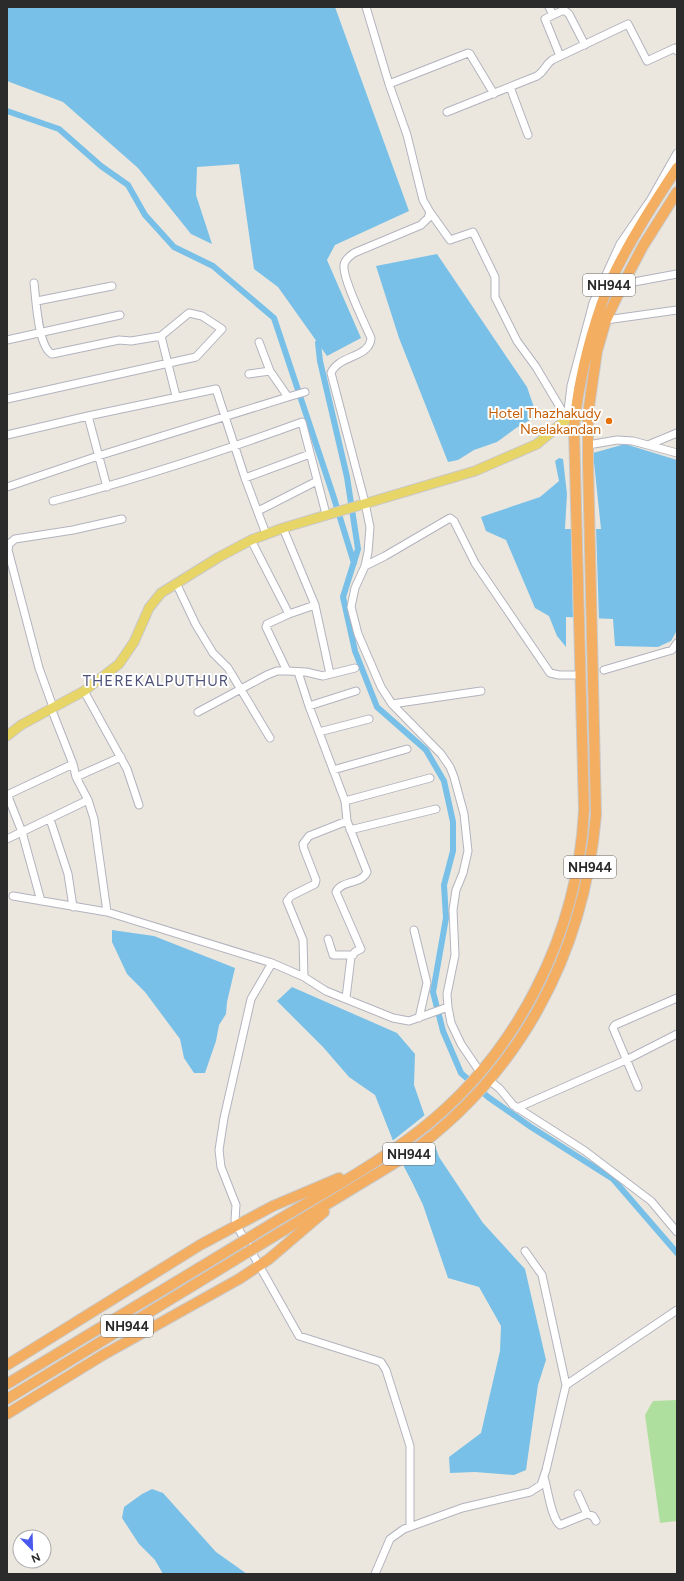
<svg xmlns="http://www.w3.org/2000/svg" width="684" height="1581" font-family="Figtree,sans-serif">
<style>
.green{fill:#afdf9e}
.water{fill:#78c0e7}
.pier{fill:#ece7de}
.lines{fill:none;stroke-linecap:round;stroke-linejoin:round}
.canal{stroke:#78c0e7;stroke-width:6}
.minor-casing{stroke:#b2b3be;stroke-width:9}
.major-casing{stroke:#c8c8c8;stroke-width:11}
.highway-casing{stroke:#c8c8c8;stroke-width:12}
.minor{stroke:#fff;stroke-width:7}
.major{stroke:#e8d568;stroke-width:9}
.highway{stroke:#f4ae62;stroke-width:10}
.highway-bridge-casing{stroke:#c8c8c8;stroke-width:12;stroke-linecap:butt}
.highway-bridge{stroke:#f4ae62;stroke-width:10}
.food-dot{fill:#e8710a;stroke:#fff;stroke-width:1.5}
.labels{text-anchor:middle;stroke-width:4;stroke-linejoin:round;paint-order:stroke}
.shield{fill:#fff;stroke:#6b6b6b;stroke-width:1}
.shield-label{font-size:13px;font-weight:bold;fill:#2b2b2b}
.food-label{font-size:14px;fill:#c56008;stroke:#fff;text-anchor:end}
.neighbourhood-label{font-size:15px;letter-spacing:1px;fill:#4e5279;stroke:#fff}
</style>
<rect width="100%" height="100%" fill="#ece7de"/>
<!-- green -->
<path class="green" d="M677,1400V1521L660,1523L645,1415L653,1401Z"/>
<!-- water -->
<path class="water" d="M7,7H335L409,211L335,245L327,260L361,338L327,356L278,287L254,269L239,164L197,167L196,195L212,244L191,234L138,168L63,102L7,81Z
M437,254L527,387L537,416L516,428L497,442L474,450L458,460L448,462L399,338L376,266Z
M625,444L677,460L676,632L671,641L658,647L615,646L613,619L566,617V647L557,636L549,616L535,608L506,540L486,531L481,517L540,497L559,481L555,461L559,458L563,459L567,494L565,529H601L593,453Z
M112,930L154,936L235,968L227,1002L226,1014L219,1025L216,1041L205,1073H194L184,1058L180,1039L145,992L127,974L112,942Z
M292,987L397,1033L415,1054L414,1085L439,1157L483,1223L525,1269L546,1360L538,1385L526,1470L514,1475L475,1472L450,1473L449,1457L481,1433L500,1351L501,1326L479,1287L448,1278L423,1205L413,1184L401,1161L375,1095L349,1077L323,1047L277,1001Z
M152,1489L163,1493L216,1552L247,1574H163L155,1560L139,1544L122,1518L124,1507L142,1494Z"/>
<!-- pier -->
<path class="pier" d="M596,527L599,620L573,619L571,528Z
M425,1115L435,1142L402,1167L391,1142Z"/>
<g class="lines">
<!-- canal -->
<path class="canal" d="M7,111L59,129L101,166L128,185L145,215L174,247L213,266L274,318L333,495L354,563
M318,343L320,361L347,477L358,549L343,597L355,651L377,707L426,750L444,781L453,822V851L444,885L446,918L433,992L443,1031L461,1073L488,1097L531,1127L613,1179L677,1253"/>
<defs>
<path id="minor" d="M366,7L389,84L407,135L423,200L430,212L428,218L421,225L354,253C350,256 345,259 344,265C342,278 365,324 371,338C370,358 338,355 331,373L365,503L370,527L368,552L365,566L355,588L351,607L358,634L381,687L392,704L441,754L450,767L454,777L464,814L468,851L463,873L456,890L453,910L455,955L447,994L448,1007L451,1023L461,1044L480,1072
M549,7L553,15L545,19L560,56
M553,15L564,10L569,14L585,45
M389,84L468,53L470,54L494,94
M510,87L528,135
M447,112L537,76C545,71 545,65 552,60L628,24L647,61L675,48L677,51
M430,212L450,240L473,232L495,277V297L517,341L536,367L567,419
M623,284L677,274
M37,301L112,286
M606,320L677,310
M161,336L176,396
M7,340L120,315
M249,374L270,371
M288,397L305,392
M7,399L196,357L222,329L202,316L189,313L161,336L131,341L119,340L52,354C38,347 36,299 34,283
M88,416L107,487
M567,419L571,386L593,303L620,244L651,199L677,153
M7,435L88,416L216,389L245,478L266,534
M588,445L617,440L633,441L677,453
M648,445L677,433
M245,478L310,454
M7,487L98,456L288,397L270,371L259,342
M53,501C137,479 220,452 302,422L326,514
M258,511L317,481
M283,528L315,605L330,674
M251,540L289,614L315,605
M365,566L385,556L450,518L454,521L475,563L550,673L559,675H581
M176,583L196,625L213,653L228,668L270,738
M289,614L267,624L266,627L287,671L306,672L323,676L355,668
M604,670L672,650L677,643
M298,672L309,706L345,801L347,821L367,872C361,885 341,880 336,892L360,947L361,949L355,952L351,957L346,998
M84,691L127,769L139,805
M392,704L481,691
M309,706L356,691
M53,707L39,668L8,550L9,544L15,539L73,530L122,519
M51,708L73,764L76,777L88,800L94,819L107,912
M198,712L267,675L277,671H287
M319,732L369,719
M333,770L407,749
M76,777L121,757
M7,794L22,832L41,901
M7,795L73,764
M345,801L430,778
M50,819L68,874L73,907
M350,830L436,809
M7,839L88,800
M13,896L107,912L272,963L304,977L326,991L393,1018L409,1021L448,1007
M414,930L427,983L419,1018
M328,939L333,955H353
M272,963L251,999L224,1118L219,1150L221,1167L236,1205L235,1220L238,1228L299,1336L381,1362L386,1370L410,1446V1527
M304,977L303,940L287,901L291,896L315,884L316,880L304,849L303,844L309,836L347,821
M489,1080L500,1089L513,1105L585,1151L651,1201L677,1232
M638,1087L613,1028L615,1025L677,998
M517,1108L626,1060L677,1034
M525,1251L542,1275L566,1385
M544,1477C548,1490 551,1518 560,1525L587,1514L593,1516L596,1521
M578,1494L587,1514
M375,1574L390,1539L404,1529L462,1508L530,1492L541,1485L546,1470L566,1385L677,1310"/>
<path id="major" d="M7,736L21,725L84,691L119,664L134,642L149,608L161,593L219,557L251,540L283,528L475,471L537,444L567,419L588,414"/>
<path id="highway" d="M247,1239C304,1203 366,1172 419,1131C517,1055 578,934 584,810L574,427C578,385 588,343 602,303C605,295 608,286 612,278C630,240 654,203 677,168
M253,1249L403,1158C519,1077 584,955 596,815L588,463V414L597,351L606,320L623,284L643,246L677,192
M7,1365L200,1245L273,1206L339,1178
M7,1384L242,1242
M7,1399L248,1252
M7,1414L103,1355L239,1279L269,1259L324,1212"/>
</defs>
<!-- minor casing -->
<use href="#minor" class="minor-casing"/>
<!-- major casing -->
<use href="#major" class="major-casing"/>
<!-- highway casing -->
<use href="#highway" class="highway-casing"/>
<!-- minor -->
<use href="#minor" class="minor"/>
<!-- major -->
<use href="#major" class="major"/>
<!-- highway -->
<use href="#highway" class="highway"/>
<defs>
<path id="highway-bridge" d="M242,1242L247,1239
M248,1252L253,1249"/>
</defs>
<!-- highway-bridge casing -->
<use href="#highway-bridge" class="highway-bridge-casing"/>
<!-- highway-bridge -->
<use href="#highway-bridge" class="highway-bridge"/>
</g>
<!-- markers -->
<circle class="food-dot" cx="609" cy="421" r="4"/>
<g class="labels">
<!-- shield labels -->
<g class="shield">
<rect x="583" y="274" width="52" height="22" rx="3"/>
<rect x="564" y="856" width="52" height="22" rx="3"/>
<rect x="383" y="1143" width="52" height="22" rx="3"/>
<rect x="101" y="1315" width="52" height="22" rx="3"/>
</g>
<g class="shield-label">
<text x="609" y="290">NH944</text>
<text x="590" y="872">NH944</text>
<text x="409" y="1159">NH944</text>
<text x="127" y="1331">NH944</text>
</g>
<!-- food labels -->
<g class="food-label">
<text x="601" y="418">Hotel Thazhakudy<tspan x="601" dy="16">Neelakandan</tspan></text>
</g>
<!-- neighbourhood labels -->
<g class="neighbourhood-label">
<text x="156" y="686">THEREKALPUTHUR</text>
</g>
</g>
<!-- border -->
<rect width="684" height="1581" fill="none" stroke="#2b2b2b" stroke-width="16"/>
<!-- north arrow -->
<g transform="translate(32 1549) rotate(157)"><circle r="19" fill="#ffffff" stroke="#aaaaaa"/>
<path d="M0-3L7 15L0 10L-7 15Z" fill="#4959ee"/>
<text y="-6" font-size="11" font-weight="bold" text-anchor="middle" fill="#2b2b2b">N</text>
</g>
</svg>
